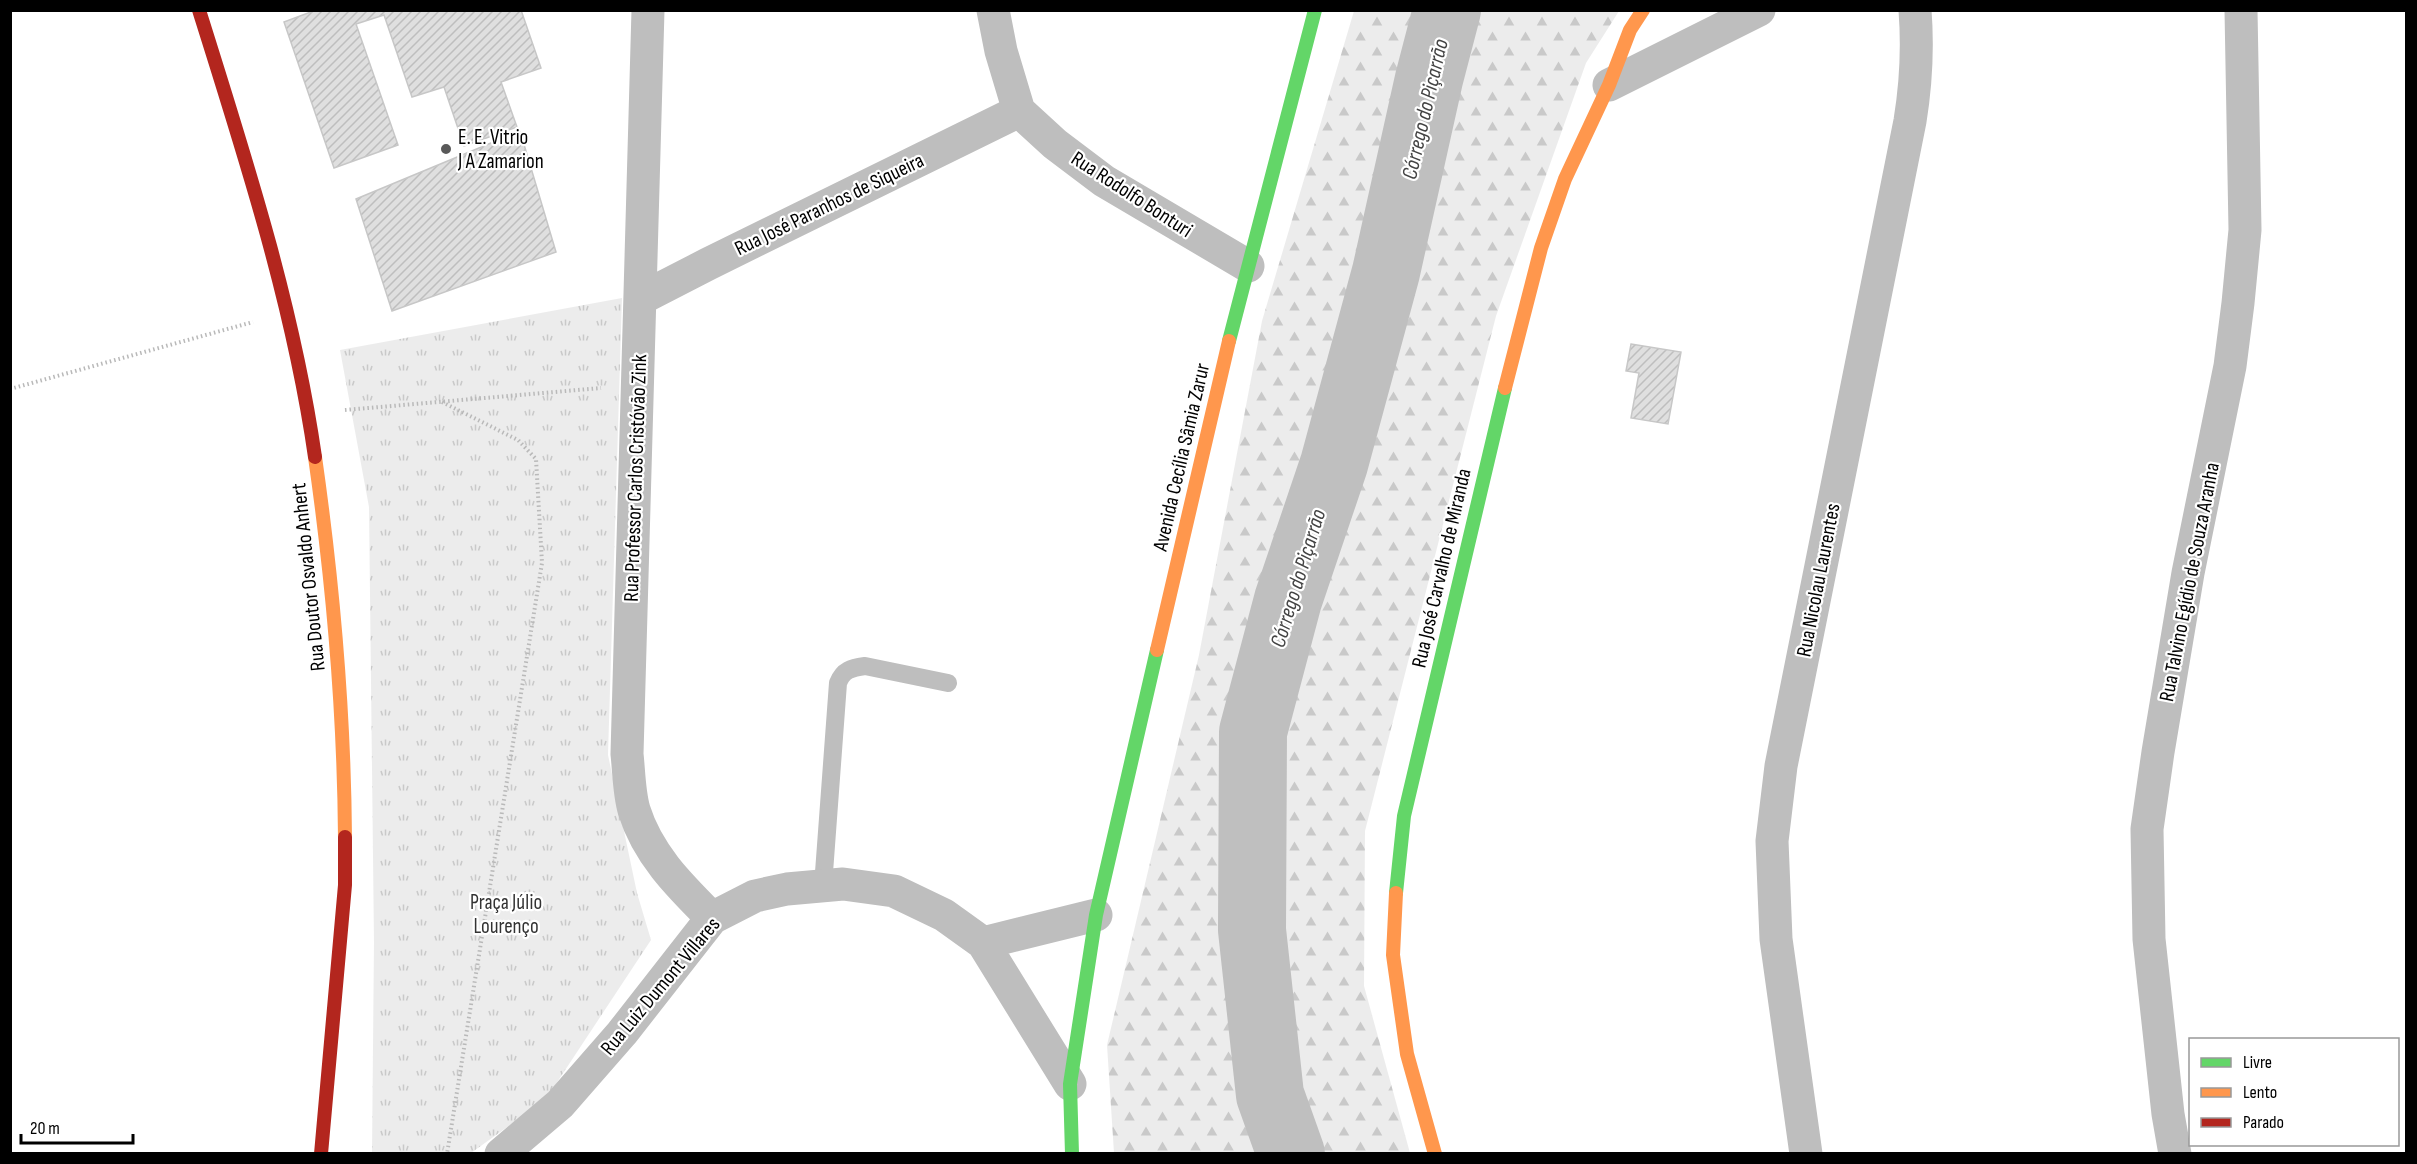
<svg xmlns="http://www.w3.org/2000/svg" width="2417" height="1164" font-family="'Sofia Sans Condensed',sans-serif">
<style>
.forest{fill:url(#forest-firs)}
.park{fill:url(#park-tufts)}
.lines{fill:none;stroke-linecap:round;stroke-linejoin:round}
.river{stroke:#bfbfbf;stroke-width:68}
.building{fill:url(#building-hatch);stroke:#c7c7c7;stroke-width:1.5}
.path{stroke:#b9b9b9;stroke-width:4;stroke-dasharray:1.5 3;stroke-linecap:butt}
.lane{stroke:#bebebe;stroke-width:18}
.street{stroke:#bebebe;stroke-width:33}
.fast{stroke:#63d668;stroke-width:14}
.slow{stroke:#ff974d;stroke-width:14}
.jam{stroke:#b3261e;stroke-width:14}
.poi-dot{fill:#595959;stroke:#fff;stroke-width:2}
.labels{text-anchor:middle;stroke-width:4.5;stroke-linejoin:round;paint-order:stroke}
.poi-label{font-size:21px;fill:#000;stroke:#fff;text-anchor:start}
.street-label{font-size:21px;fill:#000;stroke:#fff}
.park-label{font-size:21px;fill:#333;stroke:#fff}
.water-label{font-size:22px;font-style:italic;fill:#444;stroke:#fff}
</style>
<defs>
<pattern id="forest-firs" width="22" height="20" patternUnits="userSpaceOnUse" patternTransform="scale(1.5)"><rect width="22" height="20" fill="#ececec"/><path d="M5 1l3.5 6h-7zM16 11l3.5 6h-7z" fill="#c9c9c9"/></pattern>
<pattern id="park-tufts" width="24" height="20" patternUnits="userSpaceOnUse" patternTransform="scale(1.5)"><rect width="24" height="20" fill="#ececec"/><path d="M3 7l-1-3M5 7V3M7 7l1-3M15 17l-1-3M17 17v-4M19 17l1-3" fill="none" stroke="#c9c9c9"/></pattern>
<pattern id="building-hatch" width="6" height="6" patternUnits="userSpaceOnUse" patternTransform="scale(1.5)"><rect width="6" height="6" fill="#dfdfdf"/><path d="M-1 1l2-2M0 6l6-6M5 7l2-2" fill="none" stroke="#bebebe"/></pattern>
</defs>
<rect width="100%" height="100%" fill="#fff"/>
<!-- forest -->
<path class="forest" d="M1354,11H1619L1586,63L1496,316L1365,831L1364,986L1410,1153H1114L1107,1045L1199,655L1262,321Z"/>
<!-- park -->
<path class="park" d="M622,298L608,755L637,893L651,940L546,1099L471,1153H372L374,942L369,507L340,350Z"/>
<g class="lines">
<!-- river -->
<path class="river" d="M1291,1154L1270,1095L1252,930L1253,732L1288,600L1334,464L1386,272L1429,79L1447,10"/>
</g>
<!-- building -->
<path class="building" d="M316,10H521L541,68L501,82L517,127L464,146L444,87L412,97L384,15L356,24L398,145L334,168L284,22Z
M520,131L556,252L392,311L356,199Z
M1631,344L1681,352L1668,424L1631,418L1639,373L1626,371Z"/>
<g class="lines">
<!-- path -->
<path class="path" d="M10,389L253,322
M442,402L518,440L536,459L542,563L447,1154
M345,410L601,388"/>
<!-- lane -->
<path class="lane" d="M823,886L838,683C843,670 851,668 865,666L948,683"/>
<!-- street -->
<path class="street" d="M648,10L627,754C629,772 629,793 634,810C648,855 680,886 712,918
M993,10L1001,51L1019,111L1055,144L1104,181L1248,266
M1609,85L1759,10
M640,299L708,264L1019,111
M983,943L1096,915
M501,1154L560,1104L622,1033L712,918L755,896L787,889L843,884L894,891L944,915L983,943L1070,1084
M1806,1154L1776,939L1772,841L1781,766L1910,121C1916,84 1918,49 1915,10
M2175,1154L2168,1114L2149,939L2147,829L2158,752L2188,573L2230,366L2238,303L2245,230L2241,10"/>
<!-- fast -->
<path class="fast" d="M1229,341L1315,10
M1396,893L1404,816L1505,388
M1072,1154L1070,1084L1096,915L1157,650"/>
<!-- slow -->
<path class="slow" d="M1505,388L1541,248L1565,179L1609,85L1630,30L1643,10
M315,457C333,583 344,709 345,837
M1157,650L1229,341
M1396,893L1393,955L1407,1054L1435,1154"/>
<!-- jam -->
<path class="jam" d="M199,10C245,157 293,304 315,457
M321,1154L345,885V837"/>
</g>
<!-- markers -->
<circle class="poi-dot" cx="446" cy="149" r="6"/>
<g class="labels">
<!-- poi labels -->
<g class="poi-label">
<text x="458" y="144">E. E. Vitrio<tspan x="458" dy="24">J A Zamarion</tspan></text>
</g>
<!-- street labels -->
<g class="street-label">
<text transform="translate(1132 194) rotate(33)" y="7">Rua Rodolfo Bonturi</text>
<text transform="translate(829 204) rotate(-26)" y="7">Rua José Paranhos de Siqueira</text>
<text transform="translate(1181 457) rotate(-77)" y="7">Avenida Cecília Sâmia Zarur</text>
<text transform="translate(635 478) rotate(-88)" y="7">Rua Professor Carlos Cristóvão Zink</text>
<text transform="translate(1441 568) rotate(-77)" y="7">Rua José Carvalho de Miranda</text>
<text transform="translate(308 577) rotate(-96)" y="7">Rua Doutor Osvaldo Anhert</text>
<text transform="translate(1818 580) rotate(-79)" y="7">Rua Nicolau Laurentes</text>
<text transform="translate(2189 582) rotate(-79)" y="7">Rua Talvino Egídio de Souza Aranha</text>
<text transform="translate(660 986) rotate(-50)" y="7">Rua Luiz Dumont Villares</text>
</g>
<!-- park labels -->
<g class="park-label">
<text x="506" y="909">Praça Júlio<tspan x="506" dy="24">Lourenço</tspan></text>
</g>
<!-- water labels -->
<g class="water-label">
<text transform="translate(1424 109) rotate(-77)" y="8">Córrego do Piçarrão</text>
<text transform="translate(1297 578) rotate(-73)" y="8">Córrego do Piçarrão</text>
</g>
</g>
<!-- border -->
<rect width="2417" height="1164" fill="none" stroke="#000000" stroke-width="24"/>
<!-- legend -->
<rect x="2189" y="1038" width="210" height="108" fill="#ffffff" stroke="#999999" stroke-width="1.5"/>
<rect x="2201" y="1058" width="30" height="9" fill="#63d668" stroke="#999999" stroke-width="1.5"/>
<text x="2243" y="1068" font-size="18" fill="#000000">Livre</text>
<rect x="2201" y="1088" width="30" height="9" fill="#ff974d" stroke="#999999" stroke-width="1.5"/>
<text x="2243" y="1098" font-size="18" fill="#000000">Lento</text>
<rect x="2201" y="1118" width="30" height="9" fill="#b3261e" stroke="#999999" stroke-width="1.5"/>
<text x="2243" y="1128" font-size="18" fill="#000000">Parado</text>
<!-- scale -->
<path d="M21 1134v9h112v-9" fill="none" stroke="#000000" stroke-width="3"/>
<text x="30" y="1134" font-size="18" fill="#000000" stroke="#ffffff" stroke-width="4.5" paint-order="stroke">20 m</text>
</svg>
